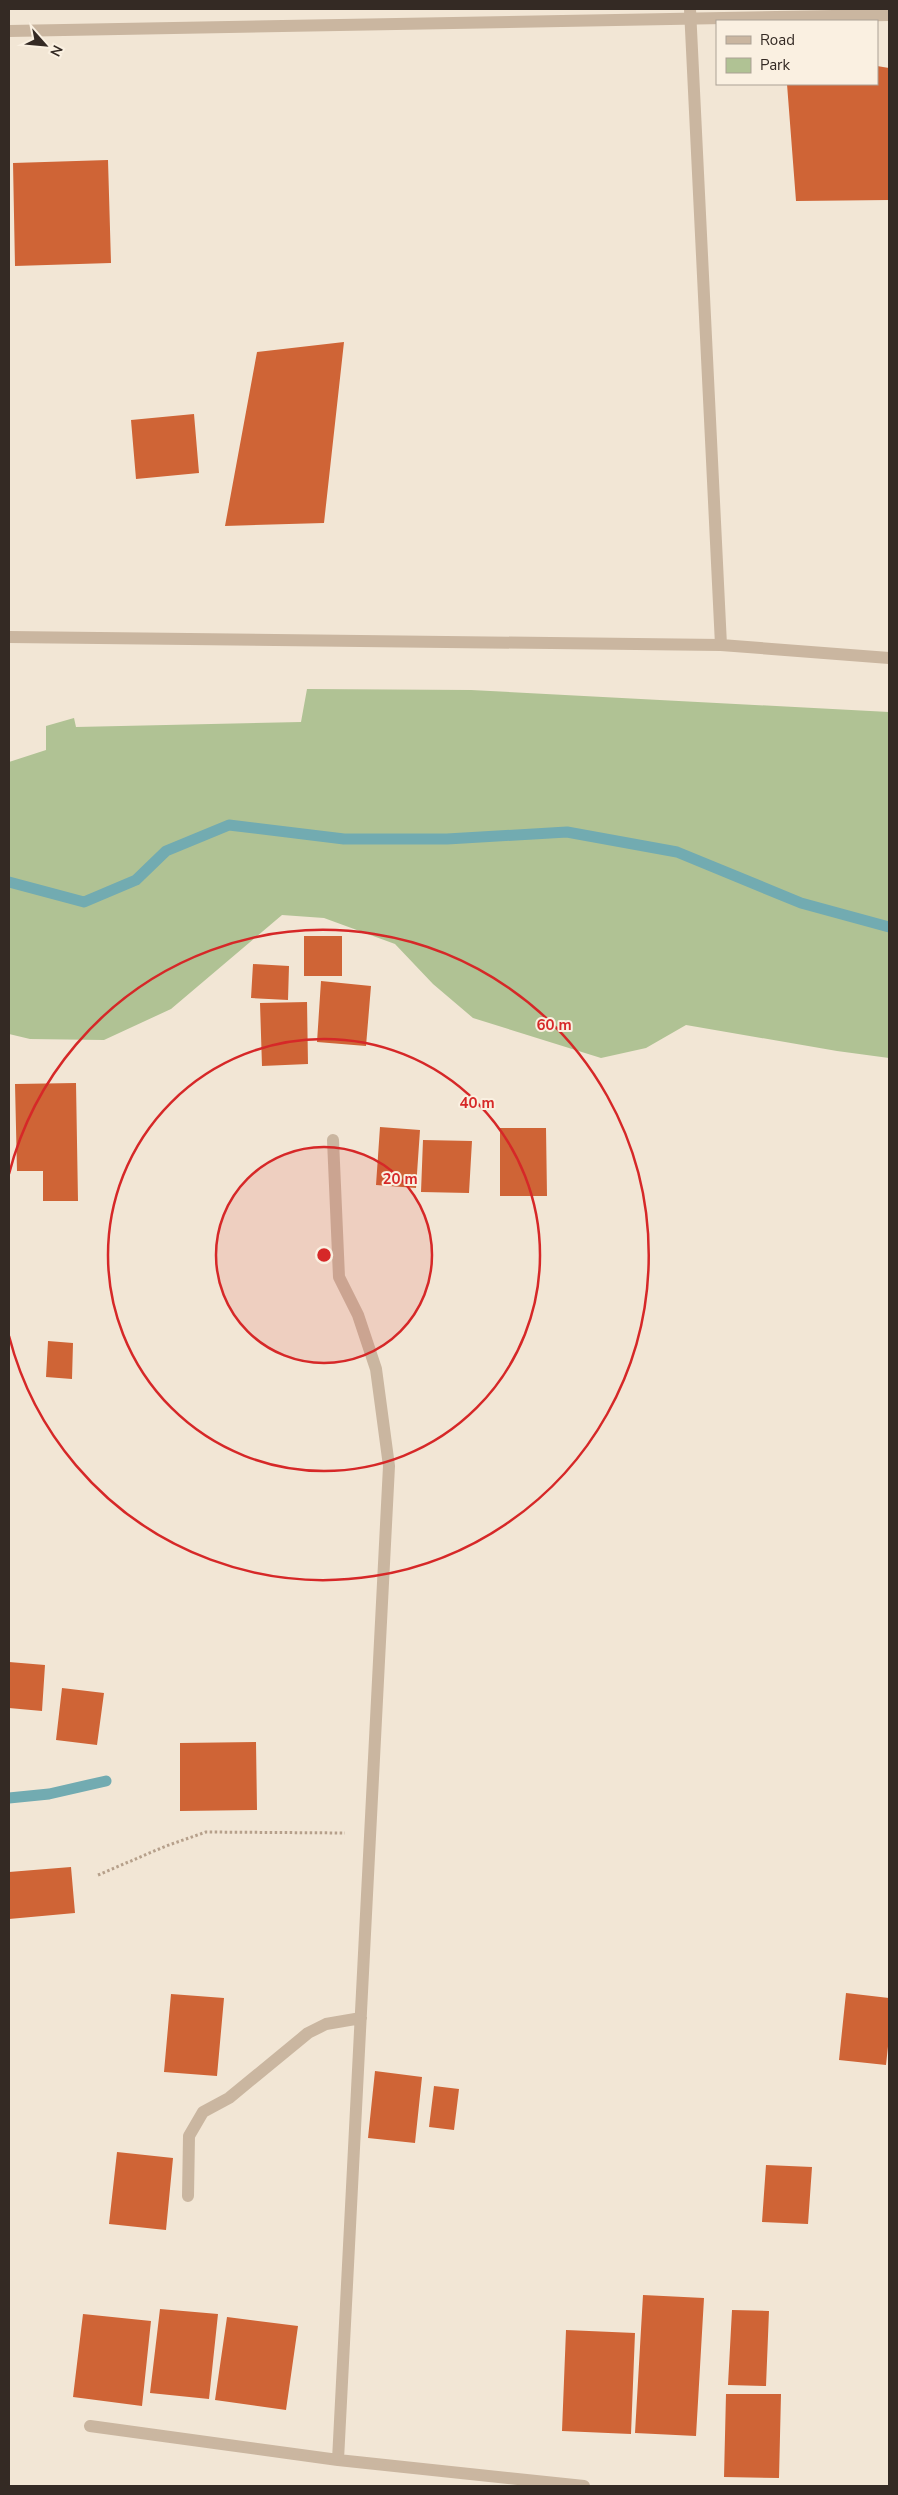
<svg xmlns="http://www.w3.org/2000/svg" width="898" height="2495" font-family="'Nunito Sans',sans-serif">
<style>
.green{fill:#b0c294}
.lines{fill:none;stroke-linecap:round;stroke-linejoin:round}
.stream{stroke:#72abb1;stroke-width:11}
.building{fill:#cf6436}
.path{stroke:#b6a08b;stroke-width:3;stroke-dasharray:2.5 2.5;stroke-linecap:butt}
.minor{stroke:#cab6a0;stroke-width:12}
.ring{fill:none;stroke:#d62828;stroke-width:2.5}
.centre{fill:#d62828;stroke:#faf0e1;stroke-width:2.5}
.ring-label{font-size:15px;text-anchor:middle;font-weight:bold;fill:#d62828;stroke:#faf0e1;stroke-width:4;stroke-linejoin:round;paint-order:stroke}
</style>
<rect width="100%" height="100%" fill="#f2e6d5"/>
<!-- green -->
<path class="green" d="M307,689L471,690L889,712V1058L837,1051L686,1025L646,1048L601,1058L473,1018L433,984L395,944L324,918L282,915L171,1009L104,1040L30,1039L9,1034V762L46,750V726L74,718L76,727L301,722Z"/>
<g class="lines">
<!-- stream -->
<path class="stream" d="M9,882L84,902L136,880L166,851L229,825L344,839H447L567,832L677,852L801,903L889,927
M9,1798L49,1794L106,1781"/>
</g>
<!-- building -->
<path class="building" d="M877,66L889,68V200L796,201L787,84H877Z
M108,160L111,263L15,266L13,163Z
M344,342L324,523L225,526L257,352Z
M194,414L199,473L136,479L131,420Z
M304,936H342V976H304Z
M253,964L289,966L288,1000L251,998Z
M321,981L371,986L366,1046L317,1042Z
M307,1002L308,1064L262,1066L260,1003Z
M76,1083L78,1201H43V1171H17L15,1084Z
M380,1127L420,1130L416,1188L376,1185Z
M500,1128H546L547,1196H500Z
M423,1140L472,1141L469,1193L421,1192Z
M48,1341L73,1343L72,1379L46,1377Z
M9,1662L45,1665L42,1711L9,1708Z
M62,1688L104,1693L97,1745L56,1740Z
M256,1742L257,1810L180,1811V1743Z
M71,1867L75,1913L9,1919V1872Z
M846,1993L889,1998V2037L886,2065L839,2060Z
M171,1994L224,1998L217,2076L164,2072Z
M375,2071L422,2077L415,2143L368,2138Z
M434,2086L459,2089L454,2130L429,2127Z
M117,2152L173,2158L166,2230L109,2224Z
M766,2165L812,2167L808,2224L762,2222Z
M643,2295L704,2298L696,2436L635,2433Z
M160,2309L218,2314L209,2399L150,2393Z
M732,2310L769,2311L766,2386L728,2385Z
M83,2314L151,2321L142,2406L73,2397Z
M227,2317L298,2326L286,2410L215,2400Z
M566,2330L635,2333L631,2434L562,2431Z
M726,2394H781L779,2478L724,2477Z"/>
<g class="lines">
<!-- path -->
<path class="path" d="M98,1875L166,1846L206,1832L345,1833"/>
<!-- minor -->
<path class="minor" d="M690,9L721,645
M9,31L889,15
M9,637L721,645L889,658
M333,1140L339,1277L358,1315L376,1369L389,1466L338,2460L584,2486
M188,2196L189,2136L203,2112L229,2098L308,2033L326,2024L361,2018
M90,2426L338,2460"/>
</g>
<!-- distance rings -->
<circle cx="324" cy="1255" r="108" fill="#d62828" fill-opacity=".12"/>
<g class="ring">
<circle cx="324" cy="1255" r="108"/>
<circle cx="324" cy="1255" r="216"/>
<path d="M9 1174A325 325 0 1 1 9 1336"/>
</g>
<circle cx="324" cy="1255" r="8" class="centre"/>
<g class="ring-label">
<text x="554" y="1030">60 m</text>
<text x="477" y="1108">40 m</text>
<text x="400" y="1184">20 m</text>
</g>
<!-- border -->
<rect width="898" height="2495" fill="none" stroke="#342a24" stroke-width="20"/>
<!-- legend -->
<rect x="716" y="20" width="162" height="65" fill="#faf0e1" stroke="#aba195"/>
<rect x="726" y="36" width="25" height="8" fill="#cab6a0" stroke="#aba195"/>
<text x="760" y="45" font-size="15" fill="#342a24">Road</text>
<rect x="726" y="58" width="25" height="15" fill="#b0c294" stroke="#aba195"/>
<text x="760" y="70" font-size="15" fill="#342a24">Park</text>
<!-- north arrow -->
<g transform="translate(45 45) rotate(117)" stroke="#faf0e1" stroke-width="4" paint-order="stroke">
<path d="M0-4L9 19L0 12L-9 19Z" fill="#342a24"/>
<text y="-8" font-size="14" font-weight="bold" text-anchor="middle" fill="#342a24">N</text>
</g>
</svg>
